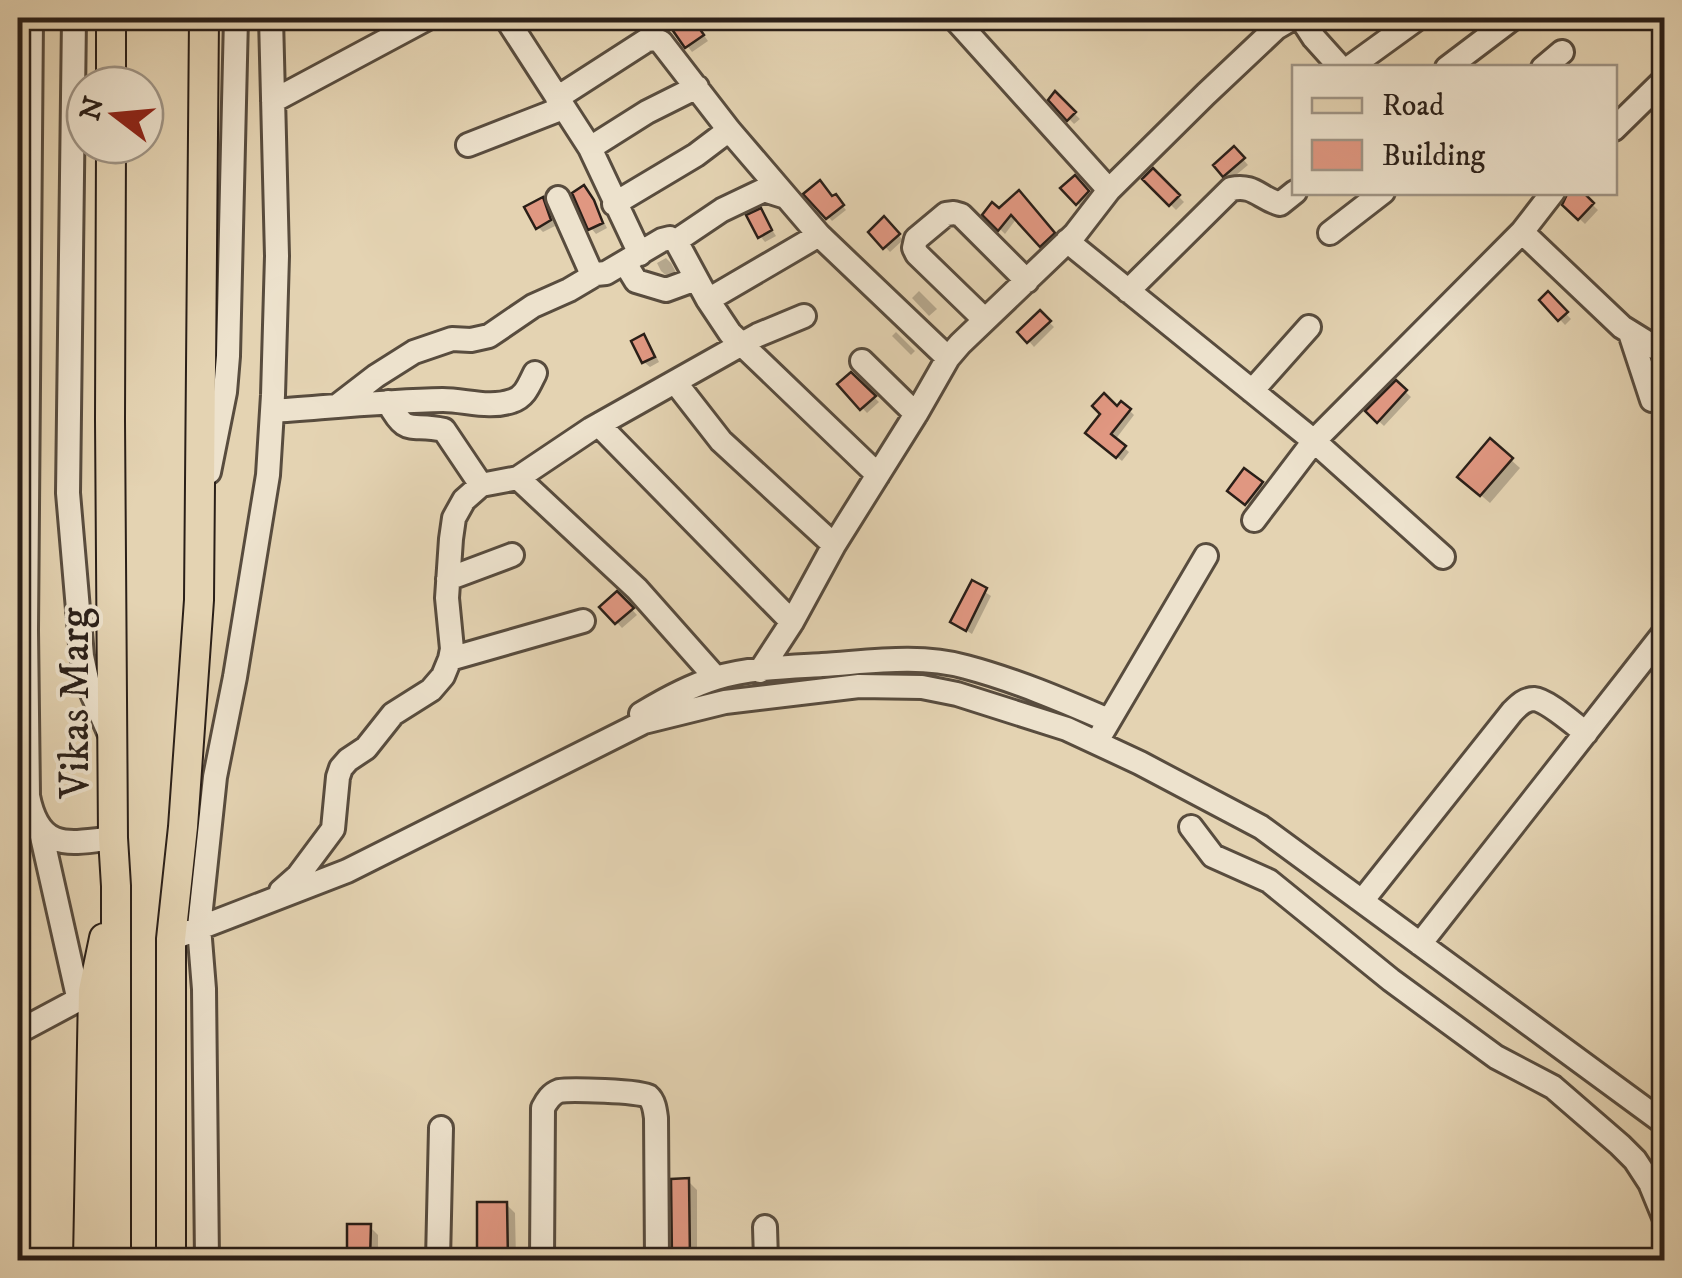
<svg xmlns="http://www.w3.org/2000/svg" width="1682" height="1278" font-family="'IM FELL DW Pica',serif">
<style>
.shadow{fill:#0003}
.building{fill:#e09781;stroke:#2a1f18;stroke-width:2.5}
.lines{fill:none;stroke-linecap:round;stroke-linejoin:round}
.minor-casing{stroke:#584c3e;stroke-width:28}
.major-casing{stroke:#2a1f18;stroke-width:32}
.minor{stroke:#ede2cd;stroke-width:22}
.major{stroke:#e4d3b2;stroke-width:28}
.labels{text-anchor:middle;stroke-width:8;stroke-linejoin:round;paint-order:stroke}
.street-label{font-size:42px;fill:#2a1f18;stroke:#ede2cd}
</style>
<rect width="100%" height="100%" fill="#e4d3b2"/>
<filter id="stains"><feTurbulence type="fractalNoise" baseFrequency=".002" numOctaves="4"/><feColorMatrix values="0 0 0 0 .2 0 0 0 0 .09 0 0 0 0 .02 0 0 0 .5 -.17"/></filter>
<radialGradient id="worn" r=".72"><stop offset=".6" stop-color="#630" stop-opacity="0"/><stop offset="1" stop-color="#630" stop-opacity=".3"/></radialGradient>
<!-- shadow -->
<path class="shadow" d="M685,18H690L693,20L708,41L692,52L672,26Z
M1055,95L1080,119L1074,124L1051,100Z
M1234,149L1248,165L1230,180L1216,165Z
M1153,171L1184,202L1176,210L1145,179Z
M1075,178L1093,198L1083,209L1064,188Z
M1579,192L1598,210L1585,224L1565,205Z
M589,193L607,228L596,234L591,228Z
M807,194L833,199L835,197L846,210L832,221Z
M1024,199L1058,240L1047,250L1017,218L1005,234L986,215L999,211Z
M543,200L548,205L555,226L543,232L538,227Z
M760,211L776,236L765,242L760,236Z
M884,220L903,240L890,252L871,232Z
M666,258L671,263L678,276L672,279L668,277L661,271L657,263Z
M919,291L937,309L929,316L912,298Z
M1548,295L1571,319L1565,325L1542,300Z
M1040,313L1054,327L1034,347L1021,332Z
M896,332L915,351L911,355L892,336Z
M643,337L649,342L659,362L650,367L644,362Z
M851,375L879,402L867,413L841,385Z
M1396,383L1411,397L1384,426L1368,411Z
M1118,410H1129L1134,415L1115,440L1129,452L1122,461L1093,438Z
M1511,460L1520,468L1490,503L1469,485Z
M1261,484L1266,489L1253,507L1230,491Z
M973,584L991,596L972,634L953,622Z
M617,594L637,615L622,628L603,607Z
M674,1181H688L697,1190V1260H674Z
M479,1204H506L515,1213L516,1260H480Z
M349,1227H370L378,1235V1260H349Z"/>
<!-- building -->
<path class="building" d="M680,18H692L704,35L685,48L669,25Z
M1055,91L1076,112L1067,121L1048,100Z
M1234,146L1245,158L1223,177L1213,165Z
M1153,168L1180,195L1169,206L1142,179Z
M1075,175L1089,191L1076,205L1060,188Z
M820,180L832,196L836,194L844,205L826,219L803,194Z
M584,185L594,200L603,223L588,230L572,193Z
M1019,190L1055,233L1040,247L1011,215L998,231L982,215L992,202L999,208Z
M1568,192H1583L1594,203L1578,220L1562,205Z
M543,197L551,220L536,229L524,207Z
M761,208L772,230L758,238L746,215Z
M884,216L900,234L883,249L868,232Z
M1548,291L1568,312L1558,321L1539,300Z
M1040,310L1051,321L1027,343L1017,332Z
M644,334L655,357L642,363L631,341Z
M851,372L876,396L860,410L837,384Z
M1396,380L1407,390L1377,423L1365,411Z
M1104,393L1117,406L1121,401L1131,409L1111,434L1126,446L1116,458L1085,433L1100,414L1092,406Z
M1490,438L1513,458L1480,496L1457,477Z
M1244,468L1263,482L1245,505L1227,491Z
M972,580L987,588L966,631L950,622Z
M617,591L634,608L615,624L599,607Z
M689,1178L690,1260H672L671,1179Z
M477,1202H507L508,1260H477Z
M347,1224H371L370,1260H347Z"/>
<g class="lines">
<defs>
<path id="minor" d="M31,18L26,630L28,796C39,851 67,844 113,838
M74,18L68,493L82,656L88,684L111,737
M506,18L590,148L640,254
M954,18L1109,190
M1301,18L1314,38L1341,68
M1349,68L1418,18
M1447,68L1513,18
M1543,68L1562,52
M557,98L647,40L654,39L661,42L729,130L819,235L948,358
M273,101L428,18
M1614,129L1664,80
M468,145L563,108
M590,148L647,112L697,87
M558,198L590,270L596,274L606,273L662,240L670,238L676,241L708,300L730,333L878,475
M614,204L696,155L729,130
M1522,232L1622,327L1664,353
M1330,233L1383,192
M676,241L722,210L764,190L786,197
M1067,241L1314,441L1443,557
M625,263L636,281L666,290L696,279
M1128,291L1231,189C1254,184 1259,198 1280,204L1295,192
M708,300L819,235
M984,319L917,254L914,248L916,239L946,214L954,213L961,215L1027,281
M1630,333L1652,400
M862,361L916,414
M675,382L721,441L834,545
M1252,391L1309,327
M388,402C407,438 410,422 444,430L481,485
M337,406L376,376L414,352L452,339L471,340L489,336L533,306L569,290L596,274
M272,411C329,407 386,401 443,400C465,400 489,409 512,401C525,397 529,385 535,373
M599,425L792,622
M209,472L225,392L228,356L236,18
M518,478L637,589L716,678
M1254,520L1314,441L1522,232L1553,192
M448,579L512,555
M450,659L583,621
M760,671L792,622L834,545L916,414L948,358L960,344L1075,234L1109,190L1206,94L1276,28L1293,18
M641,714C664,700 690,686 716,678C749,668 788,667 822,665C870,662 919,654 966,667C1015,680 1062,700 1108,720
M1103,731L1206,556
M1191,827L1213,856L1269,881L1391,980L1496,1057L1553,1087L1620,1145L1635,1160L1650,1183L1664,1217
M41,832L79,1001
M281,891L298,876L333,829L338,777L341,768L348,760L366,748L393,714L431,690L443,676L450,659L452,649L447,598L451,539L454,518L464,500L481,485L518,478L591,429L758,335L804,316
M1362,901L1512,712C1518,706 1524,699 1534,699C1547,700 1575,725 1586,733
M171,939L347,871L644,722L725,702L859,686L922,687L957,694L1067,729L1140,763L1261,827L1664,1123
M1420,944L1664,633
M18,1032L89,994
M765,1227L766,1260
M207,1260L204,989L199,927L215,777L235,677L268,475L273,395L277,256L271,18
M438,1260L441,1128
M542,1260L543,1108C547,1100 551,1094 559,1091C569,1089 641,1091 648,1096C654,1101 655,1110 656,1118L657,1260"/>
<path id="major" d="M111,85V18
M111,145L110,420L113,838L116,886V1260
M88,1260L93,991L104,938
M171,1260V939L183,827L199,600L204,18"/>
</defs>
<!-- minor casing -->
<use href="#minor" class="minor-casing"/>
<!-- major casing -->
<use href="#major" class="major-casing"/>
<!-- minor -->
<use href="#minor" class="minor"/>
<!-- major -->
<use href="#major" class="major"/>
</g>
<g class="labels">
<!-- street labels -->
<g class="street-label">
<text transform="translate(73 703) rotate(-90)" y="15">Vikas Marg</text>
</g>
</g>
<!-- margin -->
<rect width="1682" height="1278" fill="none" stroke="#e4d3b2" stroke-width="60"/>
<rect x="20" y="20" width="1642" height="1238" fill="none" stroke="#2a1f18" stroke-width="5"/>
<rect x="30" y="30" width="1622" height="1218" fill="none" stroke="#2a1f18" stroke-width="2.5"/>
<!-- legend -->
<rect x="1292" y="65" width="325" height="130" fill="#ede2cd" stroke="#9f9485" stroke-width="2.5"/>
<rect x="1312" y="98" width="50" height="15" fill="#e4d3b2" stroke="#9f9485" stroke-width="2.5"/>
<text x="1382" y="115" font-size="30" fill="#2a1f18">Road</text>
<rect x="1312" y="140" width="50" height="30" fill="#e09781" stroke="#9f9485" stroke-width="2.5"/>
<text x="1382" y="165" font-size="30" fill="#2a1f18">Building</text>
<!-- north arrow -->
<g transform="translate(115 115) rotate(286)"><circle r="48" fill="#ede2cd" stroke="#9f9485" stroke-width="2.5"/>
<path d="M0-8L18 38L0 25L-18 38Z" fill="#8f2418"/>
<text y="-15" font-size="28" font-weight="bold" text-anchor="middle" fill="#2a1f18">N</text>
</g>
<rect width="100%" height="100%" filter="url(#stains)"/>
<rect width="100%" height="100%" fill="url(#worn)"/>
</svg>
